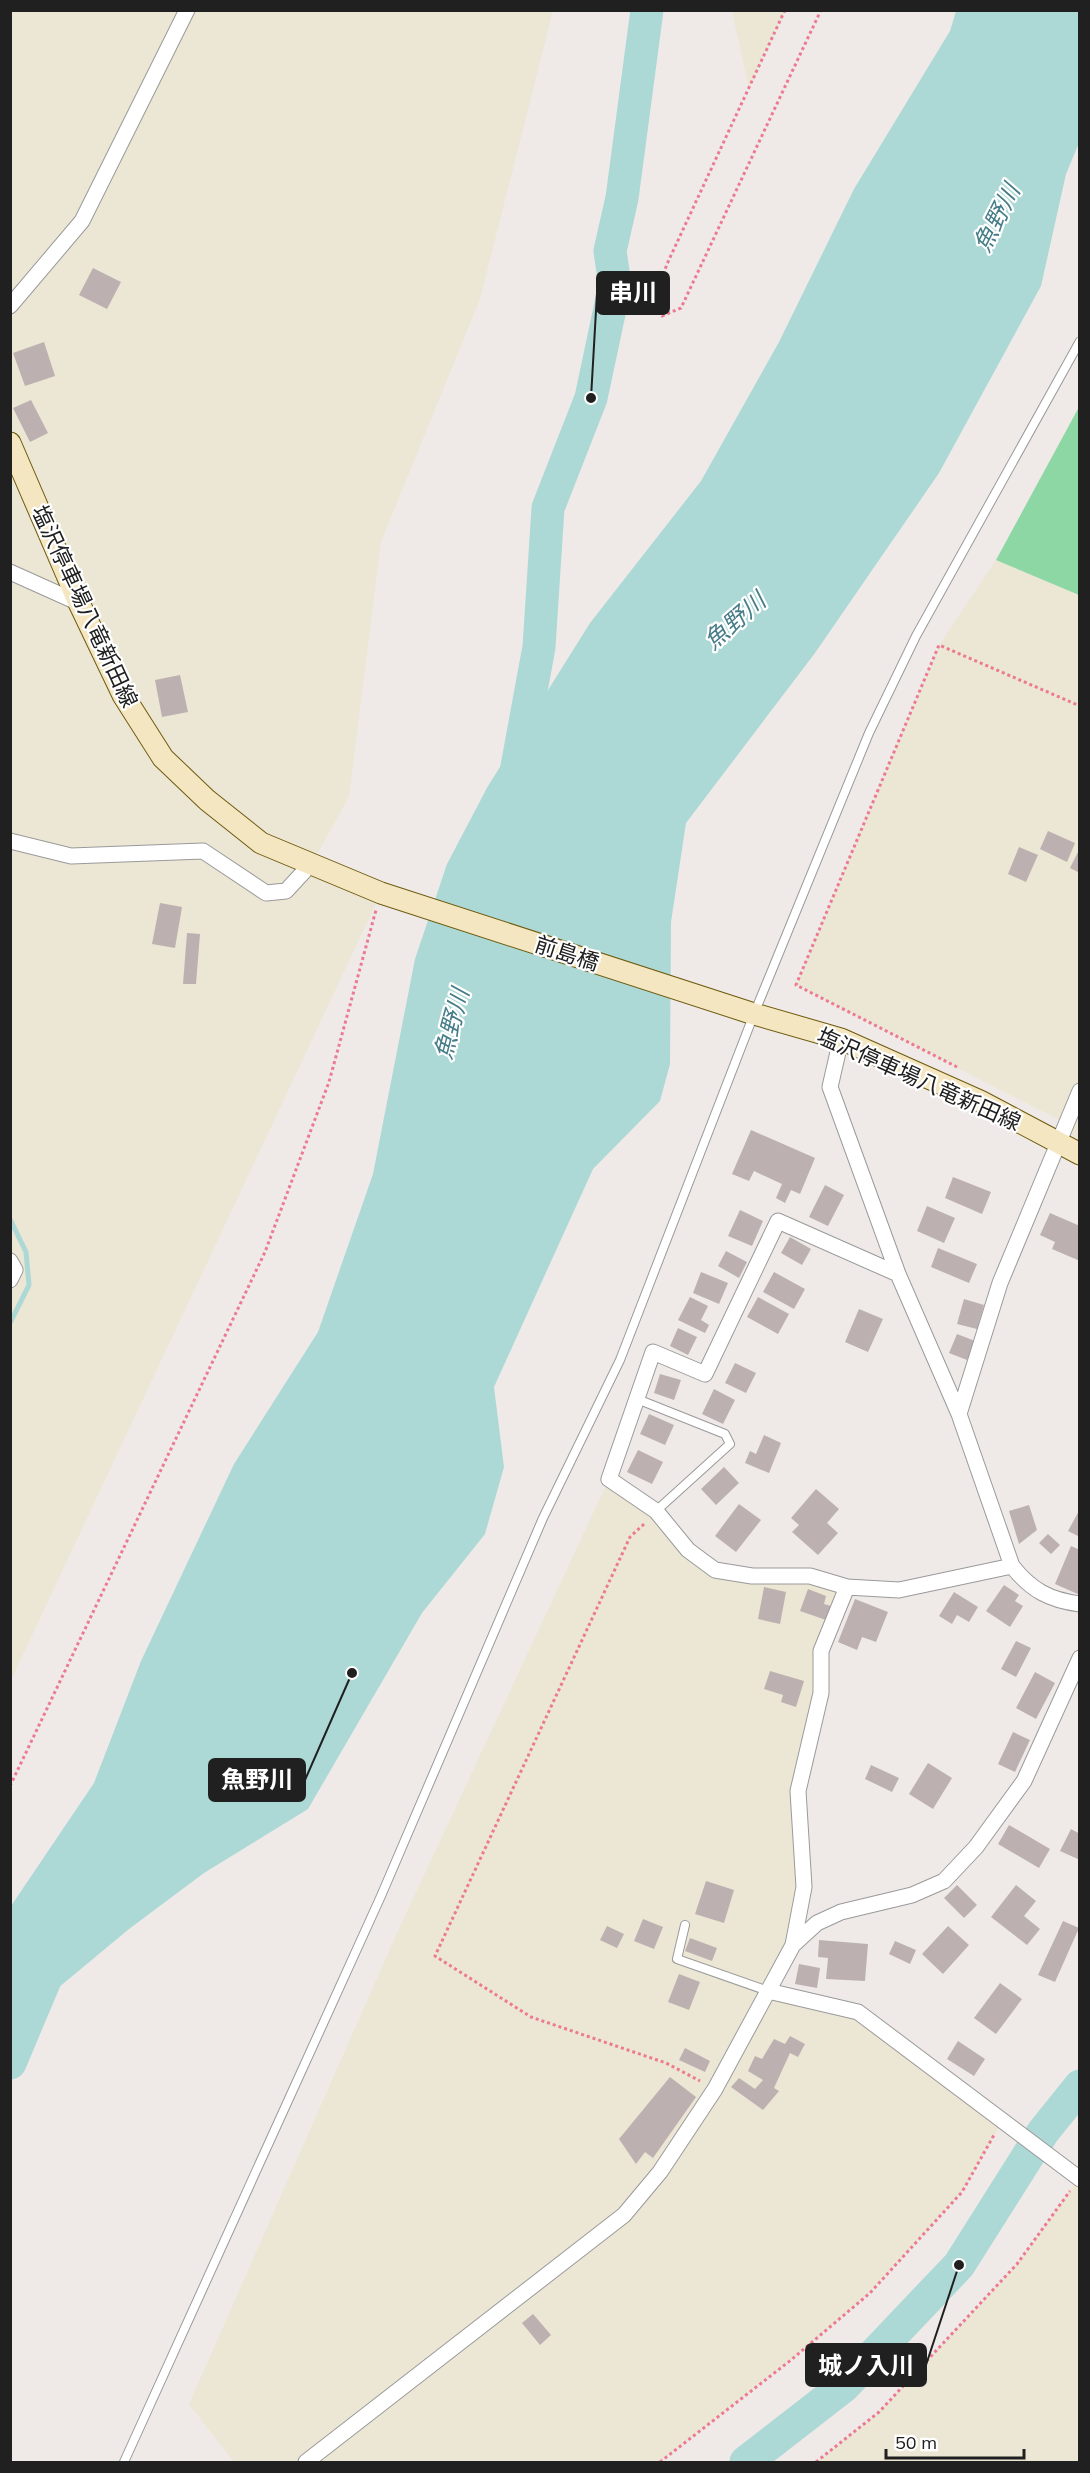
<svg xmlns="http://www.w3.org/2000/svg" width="1090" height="2473" font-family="Mulish,'Noto Sans JP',sans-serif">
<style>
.farmland{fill:#ece6d4}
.pitch{fill:#8cd7a3}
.water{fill:#acd9d5}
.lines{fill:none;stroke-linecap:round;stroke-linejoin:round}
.stream{stroke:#acd9d5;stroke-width:5}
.river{stroke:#acd9d5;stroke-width:33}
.building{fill:#bcb1b0}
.lane-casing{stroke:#9a9a9a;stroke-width:10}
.street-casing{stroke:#9a9a9a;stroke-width:17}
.secondary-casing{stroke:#6e5a0f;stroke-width:23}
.path{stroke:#ed7a93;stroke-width:3;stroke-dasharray:3 3;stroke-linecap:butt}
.lane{stroke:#fff;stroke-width:8}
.street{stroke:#fff;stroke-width:15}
.secondary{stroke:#f4e6c0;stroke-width:21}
.labels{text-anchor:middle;stroke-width:4.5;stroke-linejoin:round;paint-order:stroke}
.street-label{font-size:22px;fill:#202020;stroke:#fff}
.water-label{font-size:24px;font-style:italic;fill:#477d89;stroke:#fff}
.leader{fill:none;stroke:#202020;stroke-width:2}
.callout-dot{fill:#202020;stroke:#fff;stroke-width:2}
.callout{fill:#202020;stroke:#202020;stroke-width:2}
.callout-label{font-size:24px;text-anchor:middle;font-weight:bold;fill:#fff}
</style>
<rect width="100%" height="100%" fill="#efeae7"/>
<!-- farmland -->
<path class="farmland" d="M11,11H553L480,299L381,542L349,797L311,865L381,893L11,1680Z
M732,11H785L749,88Z
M996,560L1079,595V1154L1056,1143L1065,1123L796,985L939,645Z
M609,1479L715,1570L847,1587L821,1651L798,1791L804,1887L793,1945L768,1990L858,2012L1002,2122L962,2192L870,2293L791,2360L660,2462H234L189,2404L397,1933Z
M1079,2178V2462H816L879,2412L1017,2264Z"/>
<!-- pitch -->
<path class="pitch" d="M1079,407V595L996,560Z"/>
<!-- water -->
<path class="water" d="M956,11H1079V143L1066,174L1041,286L939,473L815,653L686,823L671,922L670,1064L660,1101L593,1169L494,1387L504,1467L485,1534L422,1613L308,1809L204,1873L129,1929L11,2027V1906L94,1783L141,1661L234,1464L318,1332L373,1174L415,959L447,864L488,786L590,623L701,481L779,342L854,189L950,31Z"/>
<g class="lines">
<!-- stream -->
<path class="stream" d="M10,1219L26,1252L29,1285L10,1323"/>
<!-- river -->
<path class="river" d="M516,772L539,647L548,508L591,398L615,285L610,251L622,198L647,10
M10,2063L50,1968
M746,2462L844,2386L959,2265L1043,2132L1080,2086"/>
</g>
<!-- building -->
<path class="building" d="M93,268L121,282L107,309L79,295Z
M44,342L55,376L25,386L13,353Z
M31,400L48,433L30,442L13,408Z
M180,675L188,712L162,717L155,680Z
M1048,831L1075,843L1067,862L1040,849Z
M1019,847L1038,855L1026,882L1008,874Z
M1080,848V873L1070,868Z
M160,903L182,907L175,948L152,944Z
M187,933L200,934L196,984H183Z
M751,1130L815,1158L800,1194L791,1190L785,1203L776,1198L782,1184L754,1171L749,1181L732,1174Z
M953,1177L991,1192L982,1214L945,1198Z
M825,1185L844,1195L828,1226L809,1217Z
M927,1206L955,1218L944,1243L917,1231Z
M740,1210L763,1221L752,1246L728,1236Z
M1050,1213L1080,1226V1261L1052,1249L1055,1242L1040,1235Z
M790,1237L811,1249L802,1265L781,1253Z
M938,1248L977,1264L969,1283L931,1267Z
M726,1251L747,1262L739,1278L718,1266Z
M701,1272L728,1283L719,1304L693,1293Z
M774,1272L805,1289L794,1309L763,1292Z
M690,1297L708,1306L701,1320L709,1325L705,1333L678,1320Z
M758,1297L789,1314L778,1334L747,1317Z
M964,1299L984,1305L977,1329L957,1324Z
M859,1309L883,1319L868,1352L845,1342Z
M678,1328L697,1337L688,1355L670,1346Z
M957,1334L975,1341L967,1360L949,1353Z
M735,1363L756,1373L746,1393L725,1383Z
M660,1374L681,1380L674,1400L654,1393Z
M714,1389L735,1400L723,1424L702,1414Z
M649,1414L674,1425L665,1445L640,1434Z
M764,1435L781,1443L769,1473L745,1463L750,1451L756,1454Z
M638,1450L663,1462L652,1484L627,1472Z
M724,1467L739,1483L716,1505L701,1489Z
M816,1489L839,1509L827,1523L838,1533L818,1555L792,1532L799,1525L791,1518Z
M739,1504L761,1520L736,1552L715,1536Z
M1029,1505L1037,1530L1019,1544L1009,1511Z
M1080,1509V1537L1068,1531Z
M1048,1534L1060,1545L1051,1554L1039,1543Z
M1071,1546L1080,1550V1595L1055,1584Z
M1004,1585L1019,1595L1015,1601L1023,1606L1010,1627L986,1611Z
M764,1587L786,1592L780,1624L758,1619Z
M808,1589L826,1596L824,1604L831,1606L826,1620L800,1611Z
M954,1592L978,1607L969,1622L957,1615L952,1624L939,1616Z
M855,1599L888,1612L876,1642L862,1637L857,1650L838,1642Z
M1016,1641L1031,1648L1016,1677L1001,1669Z
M770,1671L804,1681L796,1707L781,1702L783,1695L764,1689Z
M1035,1672L1055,1683L1036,1719L1016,1708Z
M1013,1732L1030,1740L1015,1772L998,1764Z
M928,1763L952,1778L933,1809L909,1794Z
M871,1765L899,1778L892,1792L865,1779Z
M1009,1825L1050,1849L1039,1868L998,1844Z
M1071,1829L1080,1834V1860L1060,1851Z
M706,1881L734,1890L724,1923L695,1914Z
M957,1885L977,1905L964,1918L944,1898Z
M1016,1885L1036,1901L1024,1916L1040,1929L1027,1945L991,1917Z
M643,1919L663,1927L654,1949L634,1941Z
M1063,1921L1079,1928L1055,1982L1038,1975Z
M607,1926L624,1934L617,1948L600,1940Z
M948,1926L969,1945L943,1974L922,1954Z
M690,1938L717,1948L712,1961L685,1951Z
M819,1940L868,1944L865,1981L826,1979L828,1958L818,1957Z
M895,1941L916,1950L910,1964L889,1954Z
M799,1964L820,1968L817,1988L795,1984Z
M679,1974L700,1982L689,2010L668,2002Z
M1000,1983L1022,1999L996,2034L974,2018Z
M790,2036L805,2044L798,2057L790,2053L774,2088L779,2091L763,2110L731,2087L739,2078L755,2089L763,2080L748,2071L755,2056L762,2059L774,2039L785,2044Z
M958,2041L985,2059L974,2076L947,2059Z
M685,2048L710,2061L705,2072L679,2060Z
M670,2077L696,2097L653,2158L645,2152L636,2164L619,2139Z
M533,2314L551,2335L540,2345L522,2323Z"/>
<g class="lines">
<defs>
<path id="lane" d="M637,1399L725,1434L730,1444L656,1511
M685,1925L677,1959L768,1991
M124,2462L381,1896L543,1518L620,1360L754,1014L869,733L916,636L1080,341"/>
<path id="street" d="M10,306L82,221L187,10
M10,572L79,603
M10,841L71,856L203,851L266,893L286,891L310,865
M841,1039L830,1087L898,1274L959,1414L1012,1566C1031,1590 1049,1600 1080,1604
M10,1261L15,1270L10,1280
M898,1274L778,1221L705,1374L653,1352L609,1479L656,1511L688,1550L715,1570L752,1576H810L847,1587L899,1590L1012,1566
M959,1414L1000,1283L1080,1091
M793,1945L804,1887L798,1791L821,1693V1651L847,1587
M768,1991L858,2012L1080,2179
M306,2462L624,2215L660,2172L715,2089L793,1945L817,1923L841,1912L912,1895L944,1881L976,1847L1024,1781L1080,1658"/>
<path id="secondary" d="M10,443L79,603L123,695L163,758L207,800L261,843L381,893L754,1014L841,1039L980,1101L1080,1154"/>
</defs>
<!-- lane casing -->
<use href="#lane" class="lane-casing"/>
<!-- street casing -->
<use href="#street" class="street-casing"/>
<!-- secondary casing -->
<use href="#secondary" class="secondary-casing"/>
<!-- path -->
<path class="path" d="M785,10L667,264L654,301L662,316L681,308L821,10
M957,1067L796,985L939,645L1080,706
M644,1524L630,1537L435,1956L531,2017L666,2063L700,2081
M10,1786L265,1252L329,1082L376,910
M660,2462L791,2360L870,2293L962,2192L994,2135
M816,2462L879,2412L1017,2264L1070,2191"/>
<!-- lane -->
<use href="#lane" class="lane"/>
<!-- street -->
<use href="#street" class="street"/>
<!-- secondary -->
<use href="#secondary" class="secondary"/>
</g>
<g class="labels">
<!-- street labels -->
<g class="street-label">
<text transform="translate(85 606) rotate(65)" y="8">塩沢停車場八竜新田線</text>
<text transform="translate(567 953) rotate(18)" y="8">前島橋</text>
<text transform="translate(919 1079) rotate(24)" y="8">塩沢停車場八竜新田線</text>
</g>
<!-- water labels -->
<g class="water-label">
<text transform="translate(997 218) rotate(-63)" y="8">魚野川</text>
<text transform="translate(735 621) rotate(-41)" y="8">魚野川</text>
<text transform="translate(452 1024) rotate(-75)" y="8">魚野川</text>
</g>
</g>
<!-- callouts -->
<path class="leader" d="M591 398L597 293M352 1673L305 1780M959 2265L926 2365"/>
<g class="callout-dot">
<circle cx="591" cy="398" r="6"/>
<circle cx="352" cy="1673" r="6"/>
<circle cx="959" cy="2265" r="6"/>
</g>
<g class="callout">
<rect x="597" y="272" width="72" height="42" rx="6"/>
<rect x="209" y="1759" width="96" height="42" rx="6"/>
<rect x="806" y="2344" width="120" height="42" rx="6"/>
</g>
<g class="callout-label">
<text x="633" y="301">串川</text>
<text x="257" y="1788">魚野川</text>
<text x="866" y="2374">城ノ入川</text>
</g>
<!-- border -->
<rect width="1090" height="2473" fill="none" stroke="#202020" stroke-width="24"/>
<!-- scale -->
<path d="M886 2449v9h138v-9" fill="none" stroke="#202020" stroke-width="3"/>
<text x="895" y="2449" font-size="18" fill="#202020" stroke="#ffffff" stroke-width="4.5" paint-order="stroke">50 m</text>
</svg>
